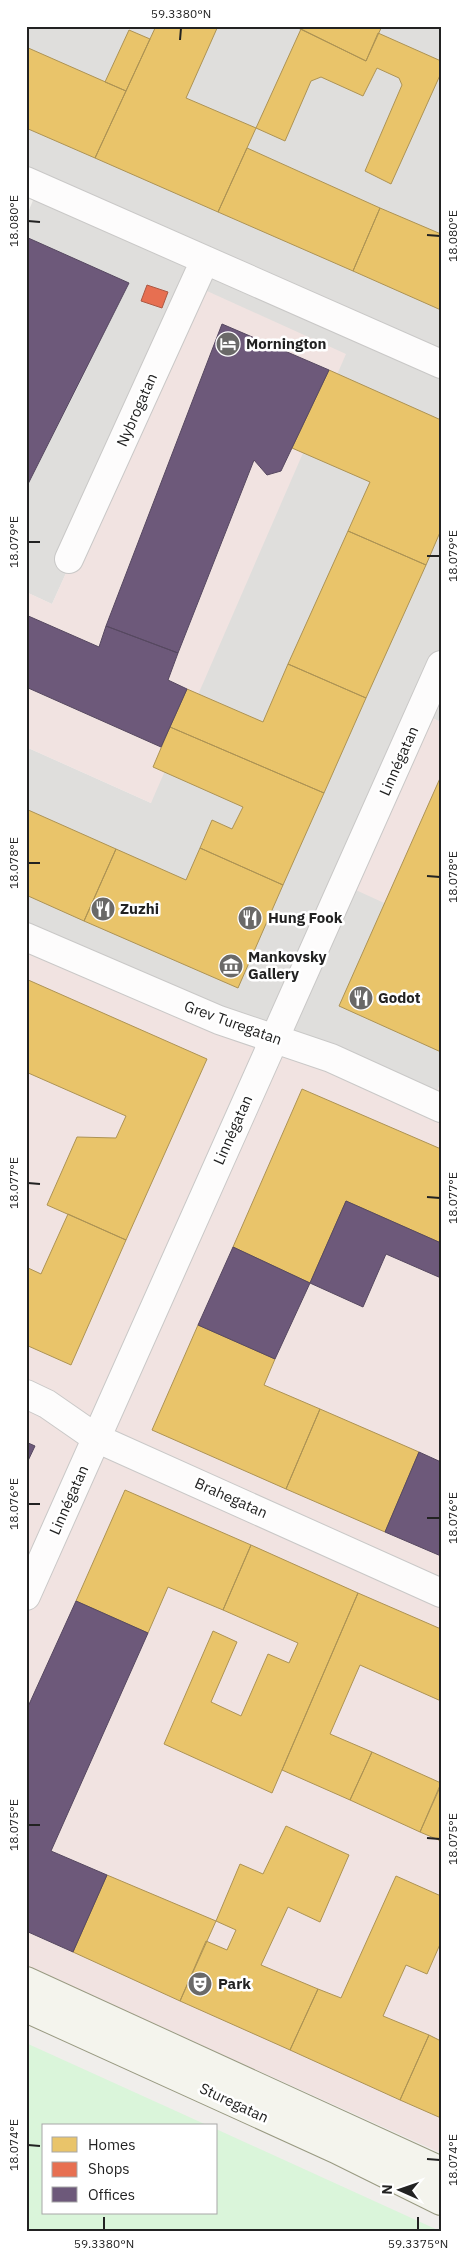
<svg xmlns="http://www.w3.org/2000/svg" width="467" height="2257" font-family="'IBM Plex Sans',sans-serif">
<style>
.residential{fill:#dfdedc}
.commercial{fill:#f1e3e1}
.park{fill:#daf5da}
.homes{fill:#e9c46a;stroke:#ad9354}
.shops{fill:#e76f51;stroke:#ac5843}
.offices{fill:#6d597a;stroke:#564860}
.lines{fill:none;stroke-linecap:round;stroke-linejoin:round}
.street-casing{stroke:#c9c8c7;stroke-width:30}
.secondary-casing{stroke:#999a82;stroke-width:30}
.street{stroke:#fdfcfc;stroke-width:28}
.secondary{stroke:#f4f4ed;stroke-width:28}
.ticks{fill:none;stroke:#222;stroke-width:2}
.labels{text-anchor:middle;stroke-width:5;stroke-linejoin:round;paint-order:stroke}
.poi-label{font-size:15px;font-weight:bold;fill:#222;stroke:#fff;text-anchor:start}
.street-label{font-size:15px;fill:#222;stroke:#fff}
.neatline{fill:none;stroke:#222;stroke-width:2}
.ticks-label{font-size:12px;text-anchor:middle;fill:#222}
</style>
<rect width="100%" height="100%" fill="#f0eeeb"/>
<!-- residential -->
<path class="residential" d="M26,26H441V722L423,714L441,929V1082L430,1107L26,930V747L151,803L196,286L52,604L26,592V217L40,184L26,177Z"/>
<!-- commercial -->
<path class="commercial" d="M196,286L346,354L151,803L26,747V592L52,604Z
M423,714L441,722V929L347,886Z
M26,930L430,1107L441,1082V2153L26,1966Z"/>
<!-- park -->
<path class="park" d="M26,2043L209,2126H44V2213H216V2129L440,2231H26Z"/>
<!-- homes -->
<path class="homes" d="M156,26H218L186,98L256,128L218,212L95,158Z
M294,26H382L366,61Z
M301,29L366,61L378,33L441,61V73L391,184L365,171L402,85L399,78L377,68L363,96L321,77L311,81L285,141L256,128Z
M129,30L150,39L126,91L105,82Z
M26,47L126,91L95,158L26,128Z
M247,148L380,208L353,271L218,212Z
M380,208L441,234V310L353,271Z
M329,370L441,420V530L426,565L348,531L370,482L292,448Z
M348,531L426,565L366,698L288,664Z
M288,664L366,698L324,793L170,727L187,689L263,722Z
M170,727L324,793L283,885L200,848L212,820L232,829L243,807L153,767Z
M441,776V1052L339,1006Z
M26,809L116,849L84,921L26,895Z
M200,848L283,885L238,988L84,921L116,849L186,880Z
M26,979L207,1059L126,1240L47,1205L77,1137L116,1138L126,1116L26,1072Z
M302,1089L441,1149V1243L346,1201L310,1283L233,1247Z
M68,1214L126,1240L71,1365L26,1345V1267L41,1274Z
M198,1325L275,1359L264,1385L320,1409L286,1489L152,1430Z
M320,1409L419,1452L385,1532L286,1489Z
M125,1490L251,1545L223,1610L168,1587L148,1633L76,1601Z
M251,1545L358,1593L272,1793L164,1744L213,1631L237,1642L211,1702L241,1716L268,1654L289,1663L298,1643L223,1610Z
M358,1593L441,1629V1701L360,1665L330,1734L372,1752L350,1800L282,1770Z
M372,1752L441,1783L420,1832L350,1800Z
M441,1785V1841L420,1832Z
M286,1826L349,1855L320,1922L288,1907L261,1965L318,1989L290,2050L180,2001L206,1941L227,1950L236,1930L216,1921L240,1864L263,1874Z
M107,1875L216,1921L180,2001L73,1952Z
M396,1876L441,1896V1942L427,1974L406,1965L383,2016L429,2035L400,2100L290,2050L318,1989L341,1998Z
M429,2035L441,2041V2118L400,2100Z"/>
<!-- shops -->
<path class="shops" d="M147,285L168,292L162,308L141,301Z"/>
<!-- offices -->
<path class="offices" d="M26,237L129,283L26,488Z
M222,324L329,370L281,471L267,475L254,460L178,653L106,626Z
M26,615L99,647L106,626L178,653L168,680L187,689L161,747L26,687Z
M346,1201L441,1243V1278L386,1254L363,1307L310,1283Z
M233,1247L310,1283L275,1359L198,1325Z
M26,1442L35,1446L26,1465Z
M419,1452L441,1462V1556L385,1532Z
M76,1601L148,1633L51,1851L107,1875L73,1952L26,1931V1711Z"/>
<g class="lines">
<defs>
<path id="street" d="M26,181L441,364
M69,559L205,260
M26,937L219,1020L331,1058L441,1108
M26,1394L47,1404L96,1438L441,1593
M26,1596L441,665"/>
<path id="secondary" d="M26,1981L441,2171
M26,2008L336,2149L441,2201"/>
</defs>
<!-- street casing -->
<use href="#street" class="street-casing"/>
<!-- secondary casing -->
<use href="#secondary" class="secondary-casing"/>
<!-- street -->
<use href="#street" class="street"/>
<!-- secondary -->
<use href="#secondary" class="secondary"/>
</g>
<!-- ticks -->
<path class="ticks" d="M180,40L181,28M28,221L40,222M427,235L440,236M28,542H40M427,556H440M28,863H40M427,876L440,877M28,1183L40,1184M427,1197L440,1198M28,1504H40M427,1518H440M28,1825H40M427,1838L440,1839M28,2145L40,2146M427,2159L440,2160M104,2230V2217M418,2230V2217"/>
<!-- icons -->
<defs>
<symbol id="hotel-disc" viewBox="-11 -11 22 22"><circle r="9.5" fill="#6a6968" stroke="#fff"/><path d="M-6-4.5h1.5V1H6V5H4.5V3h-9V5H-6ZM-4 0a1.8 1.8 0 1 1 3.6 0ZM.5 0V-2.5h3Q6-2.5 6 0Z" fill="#fff"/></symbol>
<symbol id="restaurant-disc" viewBox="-11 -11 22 22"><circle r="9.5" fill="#6a6968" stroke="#fff"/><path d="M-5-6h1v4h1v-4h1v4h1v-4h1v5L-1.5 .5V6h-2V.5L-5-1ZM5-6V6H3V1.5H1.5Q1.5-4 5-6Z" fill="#fff"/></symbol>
<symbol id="museum-disc" viewBox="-11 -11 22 22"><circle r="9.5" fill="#6a6968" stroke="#fff"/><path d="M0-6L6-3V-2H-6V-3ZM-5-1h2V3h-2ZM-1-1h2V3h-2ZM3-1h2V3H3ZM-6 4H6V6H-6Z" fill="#fff"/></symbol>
<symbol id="theatre-disc" viewBox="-11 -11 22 22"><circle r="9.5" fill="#6a6968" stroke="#fff"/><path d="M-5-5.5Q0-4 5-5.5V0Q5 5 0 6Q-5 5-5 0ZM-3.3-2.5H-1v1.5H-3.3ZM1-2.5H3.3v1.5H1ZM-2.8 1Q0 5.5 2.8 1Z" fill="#fff"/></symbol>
</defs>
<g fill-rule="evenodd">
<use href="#hotel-disc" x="214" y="330" width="28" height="28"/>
<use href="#restaurant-disc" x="89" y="895" width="28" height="28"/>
<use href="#restaurant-disc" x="236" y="904" width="28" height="28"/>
<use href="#museum-disc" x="217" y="952" width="28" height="28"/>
<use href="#restaurant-disc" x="347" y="984" width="28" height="28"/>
<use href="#theatre-disc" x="186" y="1970" width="28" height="28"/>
</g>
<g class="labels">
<!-- poi labels -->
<g class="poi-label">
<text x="246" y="349">Mornington</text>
<text x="120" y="914">Zuzhi</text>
<text x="268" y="923">Hung Fook</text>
<text x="248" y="962">Mankovsky<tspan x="248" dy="17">Gallery</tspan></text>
<text x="378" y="1003">Godot</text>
<text x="218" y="1989">Park</text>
</g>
<!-- street labels -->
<g class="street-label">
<text transform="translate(137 410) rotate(-66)" y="5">Nybrogatan</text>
<text transform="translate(399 761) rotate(-66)" y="5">Linnégatan</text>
<text transform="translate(233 1023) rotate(20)" y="5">Grev Turegatan</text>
<text transform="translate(233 1130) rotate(-66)" y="5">Linnégatan</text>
<text transform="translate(231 1498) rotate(24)" y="5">Brahegatan</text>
<text transform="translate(69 1500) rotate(-66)" y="5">Linnégatan</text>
<text transform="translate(234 2103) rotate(25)" y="5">Sturegatan</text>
</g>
</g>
<!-- border -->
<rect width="467" height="2257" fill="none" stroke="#ffffff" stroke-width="55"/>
<!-- legend -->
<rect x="42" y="2124" width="175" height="90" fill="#ffffff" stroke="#a7a7a7"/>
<rect x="52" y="2137" width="25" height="15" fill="#e9c46a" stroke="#a7a7a7"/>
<text x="88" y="2150" font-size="15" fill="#222222">Homes</text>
<rect x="52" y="2162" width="25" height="15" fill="#e76f51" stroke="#a7a7a7"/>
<text x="88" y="2174" font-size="15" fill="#222222">Shops</text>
<rect x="52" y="2187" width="25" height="15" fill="#6d597a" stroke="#a7a7a7"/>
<text x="88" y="2200" font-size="15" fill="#222222">Offices</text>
<!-- north arrow -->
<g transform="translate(400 2190) rotate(272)" stroke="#ffffff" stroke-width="4" paint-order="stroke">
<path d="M0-4L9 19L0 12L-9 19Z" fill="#222222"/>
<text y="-8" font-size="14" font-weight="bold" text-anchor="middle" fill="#222222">N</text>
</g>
<rect x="28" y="28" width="412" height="2202" class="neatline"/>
<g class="ticks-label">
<text x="181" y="18">59.3380°N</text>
<text transform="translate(14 221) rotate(-90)" y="4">18.080°E</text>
<text transform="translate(453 236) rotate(-90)" y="4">18.080°E</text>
<text transform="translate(14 542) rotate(-90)" y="4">18.079°E</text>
<text transform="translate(453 556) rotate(-90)" y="4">18.079°E</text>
<text transform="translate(14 863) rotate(-90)" y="4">18.078°E</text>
<text transform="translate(453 877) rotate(-90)" y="4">18.078°E</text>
<text transform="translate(14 1183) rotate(-90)" y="4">18.077°E</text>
<text transform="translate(453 1198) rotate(-90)" y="4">18.077°E</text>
<text transform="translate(14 1504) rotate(-90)" y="4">18.076°E</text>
<text transform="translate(453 1518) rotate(-90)" y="4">18.076°E</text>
<text transform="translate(14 1825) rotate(-90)" y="4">18.075°E</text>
<text transform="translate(453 1839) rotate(-90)" y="4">18.075°E</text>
<text transform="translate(14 2145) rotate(-90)" y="4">18.074°E</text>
<text transform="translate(453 2160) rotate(-90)" y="4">18.074°E</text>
<text x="104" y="2248">59.3380°N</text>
<text x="418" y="2248">59.3375°N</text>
</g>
</svg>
